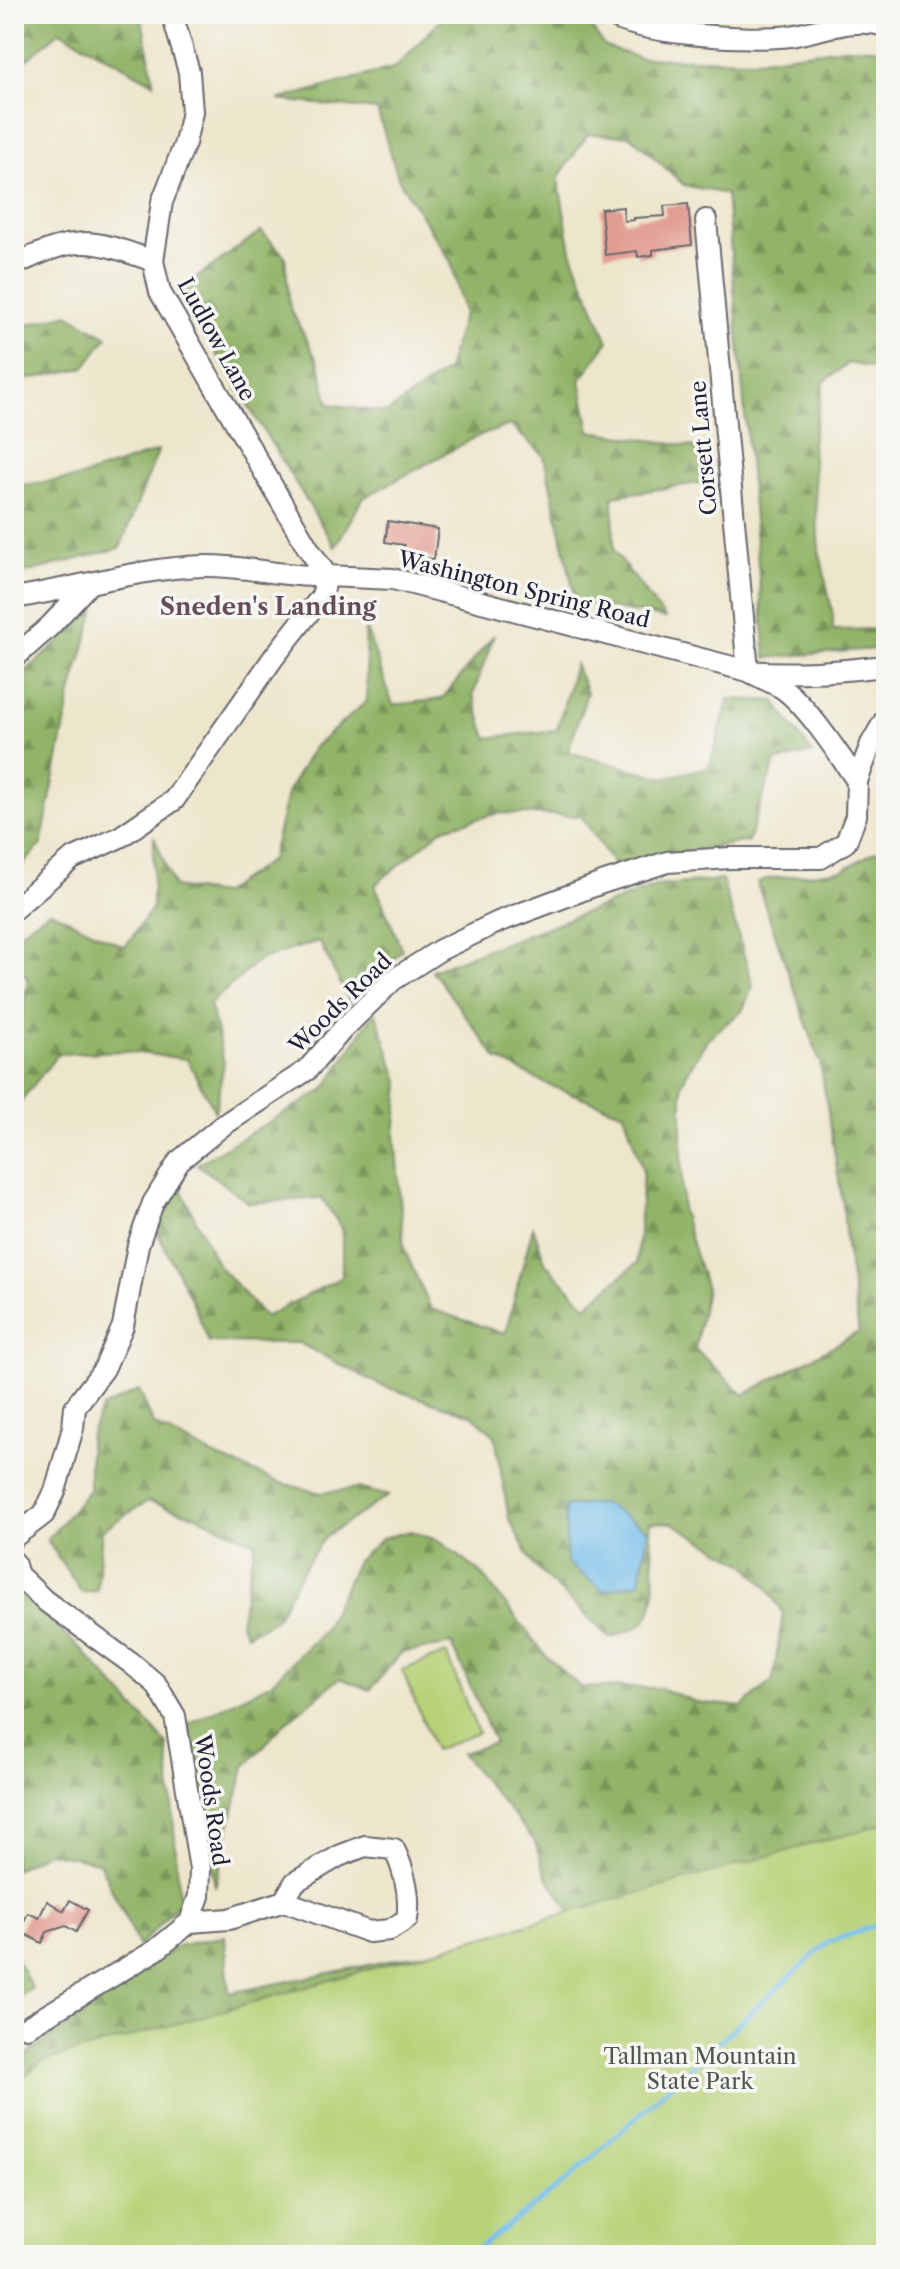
<svg xmlns="http://www.w3.org/2000/svg" width="900" height="2269" font-family="'Libre Caslon Text',serif">
<style>
.forest{fill:url(#forest-firs);stroke:#5a6b52;stroke-width:2}
.park{fill:#b8d278;stroke:#6d7a5a;stroke-width:2}
.water{fill:#6fbce9;stroke:#486f92;stroke-width:2}
.lines{fill:none;stroke-linecap:round;stroke-linejoin:round}
.stream{stroke:#6fbce9;stroke-width:5}
.building{fill:#e29d93}
.minor-casing{stroke:#69676e;stroke-width:24}
.minor{stroke:#fff;stroke-width:20}
.labels{text-anchor:middle;stroke-width:7;stroke-linejoin:round;paint-order:stroke}
.street-label{font-size:22px;fill:#22223b;stroke:#f6f6f2}
.park-label{font-size:22px;fill:#4f574d;stroke:#f6f6f2}
.neighbourhood-label{font-size:24px;font-weight:bold;fill:#654d5a;stroke:#f6f6f2}
</style>
<defs>
<pattern id="forest-firs" width="22" height="20" patternUnits="userSpaceOnUse" patternTransform="scale(2)"><rect width="22" height="20" fill="#92b468"/><path d="M5 1l3.5 6h-7zM16 11l3.5 6h-7z" fill="#779257"/></pattern>
</defs>
<rect width="100%" height="100%" fill="#f6f6f2"/>
<filter id="ink" filterUnits="userSpaceOnUse"><feTurbulence type="fractalNoise" baseFrequency=".0125" numOctaves="2"/><feDisplacementMap in="SourceGraphic" scale="16" xChannelSelector="R" yChannelSelector="G"/><feConvolveMatrix kernelMatrix="1 2 1 2 8 2 1 2 1" color-interpolation-filters="sRGB"/></filter>
<filter id="wash" filterUnits="userSpaceOnUse"><feTurbulence type="fractalNoise" baseFrequency=".006" numOctaves="4" result="noise"/><feDisplacementMap in="SourceGraphic" scale="32" xChannelSelector="R" yChannelSelector="G"/><feGaussianBlur stdDeviation="1.8" result="paint"/><feColorMatrix in="noise" values="0 0 0 0 0 0 0 0 0 0 0 0 0 0 0 0 0 1.4 0 .05"/><feComposite in="paint" operator="in"/></filter>
<g filter="url(#wash)">
<rect width="100%" height="100%" fill="#eee6cc"/>
<!-- forest -->
<path class="forest" d="M14,14H141L154,83L60,31L14,71Z
M446,14H583L604,46L639,58L755,60L850,47L886,49V371L849,363L824,382L812,442L819,549L833,615V630L886,629V648L766,658L726,194L684,185L631,136L588,134L558,178L571,251L608,342L580,380L590,431L695,447L712,481L613,496L614,551L665,618L576,602L544,456L510,425L474,438L363,498L335,547L178,291L261,231L285,256L290,308L319,364L329,404L387,413L447,370L464,312L451,262L399,180L377,110L278,100L396,67Z
M68,314L107,337L84,368L14,382V328Z
M158,451L120,548L14,576V486L78,478Z
M95,610L72,689L41,845L14,875V685L17,679Z
M365,626L393,705L442,699L494,635L473,695L487,738L557,730L575,664L587,693L568,752L664,778L709,767L729,699L774,701L812,753L775,762L748,841L614,865L581,816L499,813L444,828L375,885L402,950L350,1003L319,941L259,960L210,1004L224,1063L215,1112L187,1059L123,1051L58,1054L14,1110V1033L20,1026L28,978L14,967V936L50,911L125,947L152,908L154,836L174,887L221,894L271,860L288,791L313,748L367,701Z
M876,851L886,855V1842L585,1933L546,1875L534,1840L461,1753L495,1743L452,1644L401,1653L370,1690L340,1678L286,1722L245,1766L215,1887L188,1724L270,1684L323,1631L357,1561L383,1538L411,1531L439,1541L480,1572L547,1657L580,1687L660,1688L696,1702L742,1707L773,1680L783,1614L770,1591L747,1565L672,1523L650,1522C650,1549 666,1609 639,1626C631,1631 619,1634 610,1638L534,1566L509,1519L495,1436L472,1415L380,1385L299,1343L209,1342L193,1303L154,1226L180,1187L217,1264L265,1317L342,1277V1229L322,1198L249,1203L197,1164L324,1090L375,1011L400,1084L395,1135L404,1249L431,1309L505,1334L533,1227L546,1264L586,1306L637,1263L643,1170L624,1113L549,1085L497,1059L432,970L656,886L722,880L753,986L742,1011L708,1038L682,1082V1211L706,1289L695,1349L744,1395L859,1332L846,1245L843,1205L820,1062L757,883L766,879L842,870Z
M139,1390L154,1425L215,1456L281,1483L321,1493L358,1488L388,1496L326,1536L304,1567L275,1620L246,1635L240,1623L255,1542L199,1517L148,1501L102,1530L97,1591L82,1593L47,1540L89,1490V1437L102,1408Z
M14,1589L82,1650L167,1744L180,1902L139,1947L99,1862L47,1852L14,1870Z
M225,1936L229,1993L428,1953L14,2255V2064L177,1946Z
M14,1954L32,1988L14,2001Z"/>
<!-- park -->
<path class="park" d="M446,1653L478,1733L435,1750L402,1670Z
M886,1823V2255H14V2085L41,2062Z"/>
<!-- water -->
<path class="water" d="M602,1503L648,1530L640,1582L604,1591L567,1563L565,1507Z"/>
<g class="lines">
<!-- stream -->
<path class="stream" d="M469,2255L564,2183L827,1943L886,1922"/>
</g>
<g id="blocks">
<!-- building -->
<path class="building" d="M688,204L692,245L653,250V255L638,257L637,251L605,255L601,209L623,207L624,221L634,220V218L665,216L664,206Z
M388,521L438,529L434,559L414,557L415,552L403,550L404,545L385,542Z
M70,1900L88,1910L76,1932L66,1926L47,1932L42,1943L19,1931L28,1913L39,1918L47,1901L64,1911Z"/>
</g>
</g>
<g filter="url(#ink)">
<use href="#blocks" fill-opacity="0" stroke="#69676e" stroke-width="2"/>
<g class="lines">
<defs>
<path id="minor" d="M172,14L189,72L192,112L185,143L162,202L153,261L160,292L308,548L327,576
M608,14C641,35 751,41 790,36C822,31 853,16 886,26
M706,220L748,671C759,677 771,682 782,688C806,704 840,756 857,781
M14,265C76,235 89,238 153,261
M14,598C77,588 140,568 203,566C245,565 286,578 327,576
M14,658L50,626L89,584
M14,909L72,859L120,837L174,800L274,657L322,596L327,576L393,579L748,671C794,675 840,671 886,666
M14,1537L44,1514L55,1491L73,1428L75,1407L104,1369L123,1326L138,1245L153,1203L179,1161L222,1126L307,1070L343,1029L393,980L440,950L498,922L602,883L667,862L730,858H821L846,842L856,816L857,781L871,744L886,718
M14,1562L18,1575L44,1600L132,1664L156,1684L175,1716L200,1869L199,1896L190,1922L156,1950L27,2027
M190,1922L229,1919L284,1901L369,1932L390,1930L407,1919C411,1895 404,1870 394,1849L365,1846L339,1856L295,1882L284,1901"/>
</defs>
<!-- minor casing -->
<use href="#minor" class="minor-casing"/>
<!-- minor -->
<use href="#minor" class="minor"/>
</g>
</g>
<g class="labels">
<!-- street labels -->
<g class="street-label">
<text transform="translate(217 339) rotate(61)" y="8">Ludlow Lane</text>
<text transform="translate(703 448) rotate(-95)" y="8">Corsett Lane</text>
<text transform="translate(524 589) rotate(14)" y="8">Washington Spring Road</text>
<text transform="translate(340 1003) rotate(-44)" y="8">Woods Road</text>
<text transform="translate(212 1800) rotate(82)" y="8">Woods Road</text>
</g>
<!-- park labels -->
<g class="park-label">
<text x="700" y="2064">Tallman Mountain<tspan x="700" dy="25">State Park</tspan></text>
</g>
<!-- neighbourhood labels -->
<g class="neighbourhood-label">
<text x="268" y="615">Sneden's Landing</text>
</g>
</g>
<!-- margin -->
<rect width="900" height="2269" fill="none" stroke="#f6f6f2" stroke-width="48"/>
</svg>
